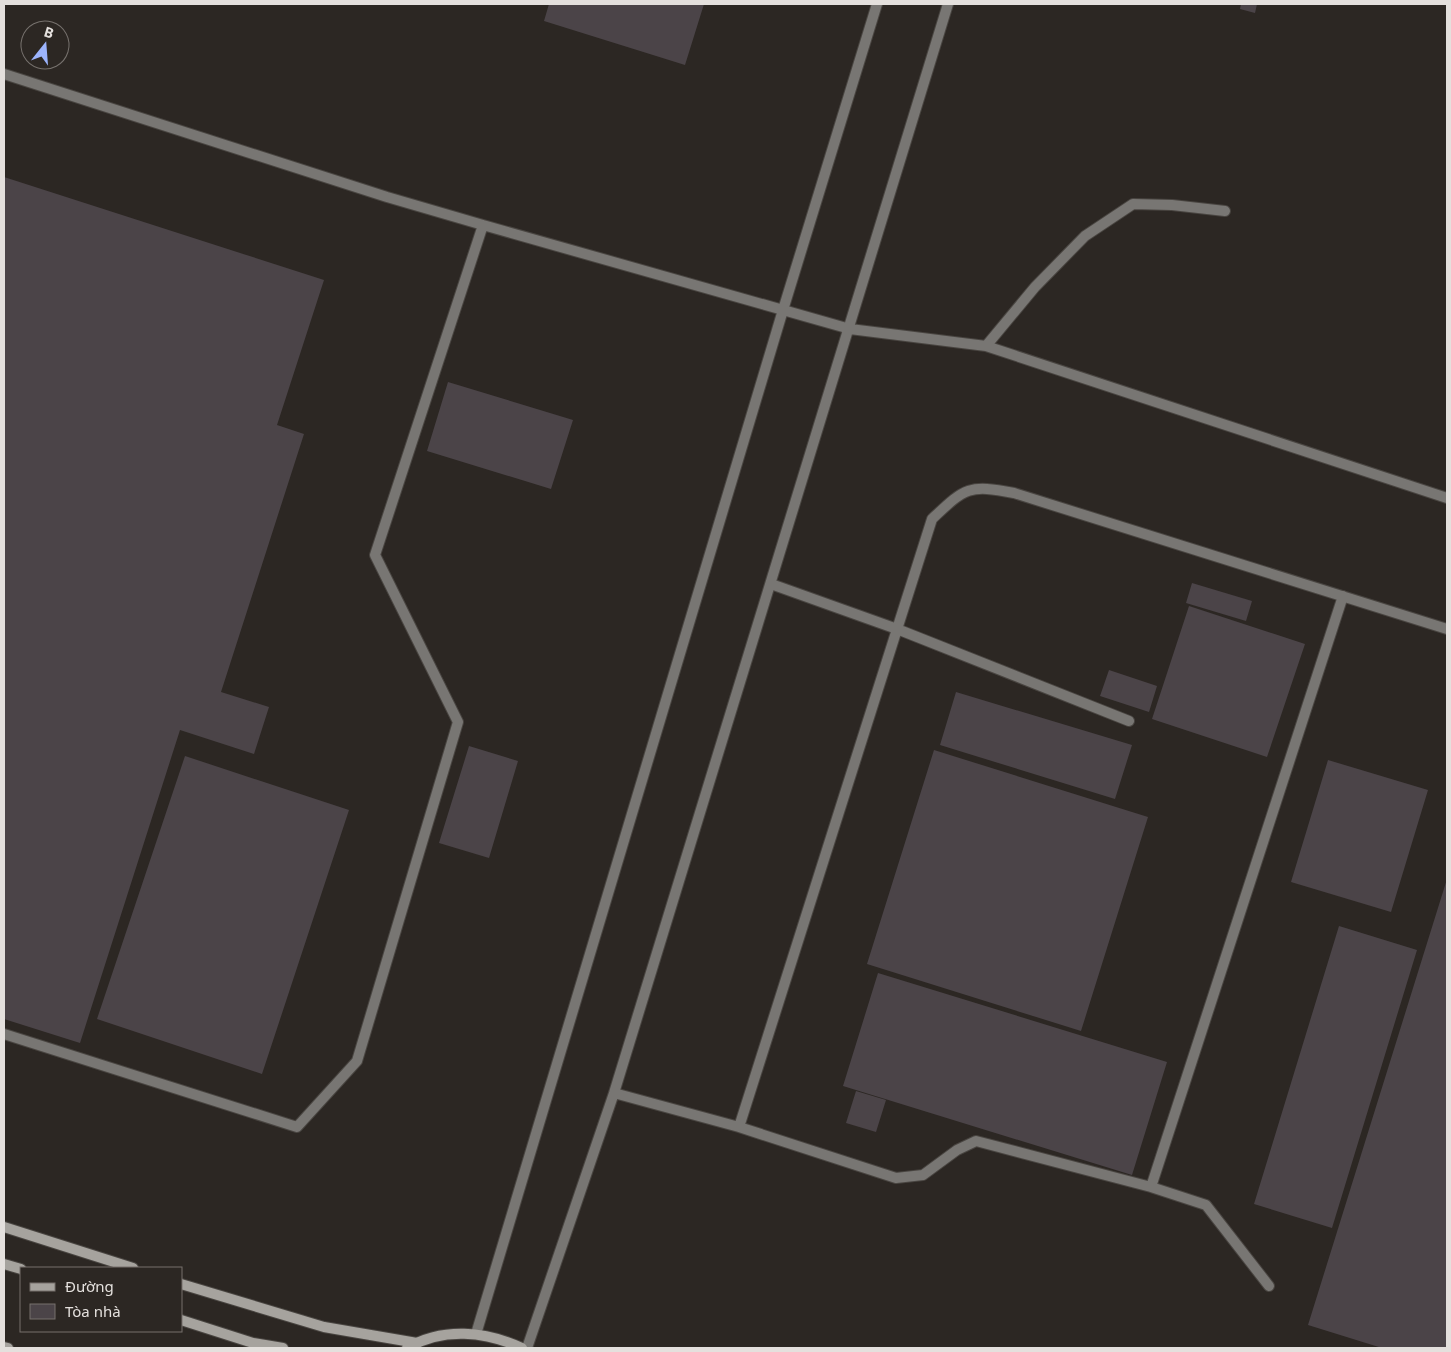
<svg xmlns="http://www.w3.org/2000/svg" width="1451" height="1352" font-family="'Noto Sans',sans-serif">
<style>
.building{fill:#4b4448}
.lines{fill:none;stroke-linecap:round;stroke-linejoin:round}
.lane-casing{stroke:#494541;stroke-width:12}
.secondary-casing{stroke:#494541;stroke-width:12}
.lane{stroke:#787673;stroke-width:10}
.secondary{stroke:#a6a39e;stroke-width:10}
</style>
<rect width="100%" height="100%" fill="#2c2723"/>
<!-- building -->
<path class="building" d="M549,4H704L685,65L544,21Z
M1241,4H1257L1255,13L1240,9Z
M4,177L324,280L277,425L304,434L221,692L269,707L254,754L180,730L80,1043L4,1019Z
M448,382L573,420L551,489L427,451Z
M1192,583L1252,601L1246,621L1186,603Z
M1189,606L1305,644L1267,757L1152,719Z
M1109,670L1157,686L1149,712L1100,696Z
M956,692L1132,745L1115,799L940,745Z
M469,746L518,761L489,858L439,843Z
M934,750L1148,817L1081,1031L867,964Z
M185,756L349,810L262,1074L97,1019Z
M1328,760L1428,790L1391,912L1291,882Z
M1447,879V1348H1382L1308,1325Z
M1339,926L1417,950L1332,1228L1254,1204Z
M878,973L1167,1062L1132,1175L843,1086Z
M856,1091L886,1100L876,1132L846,1123Z"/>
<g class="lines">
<defs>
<path id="lane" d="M4,74L387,197L483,225
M986,346L1035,287L1085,236L1133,204L1172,205L1225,211
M771,584L897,629L1129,721
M4,1034L297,1127L357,1061L458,722L375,555L483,225L850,329L986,346L1447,498
M614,1093L739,1127L896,1178L923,1175L957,1150L976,1141L1151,1187L1206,1205L1269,1286
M739,1127L932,519C965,488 968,484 1014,493L1447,629
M1151,1187L1343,596
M476,1334L783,310L877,4
M527,1348L614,1093L948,4"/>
<path id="secondary" d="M4,1227L133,1268
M4,1264L21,1269
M181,1284L324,1327L417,1343
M181,1320L253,1343L283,1348
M4,1347L8,1348
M407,1348C443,1327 485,1331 522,1348"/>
</defs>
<!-- lane casing -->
<use href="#lane" class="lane-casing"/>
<!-- secondary casing -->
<use href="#secondary" class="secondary-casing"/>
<!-- lane -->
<use href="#lane" class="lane"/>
<!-- secondary -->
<use href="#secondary" class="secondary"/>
</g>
<!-- border -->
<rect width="1451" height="1352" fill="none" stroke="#e4e0dd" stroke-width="10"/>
<!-- legend -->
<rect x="20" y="1267" width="162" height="65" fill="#2c2723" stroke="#76716d"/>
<rect x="30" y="1283" width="25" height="8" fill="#a6a39e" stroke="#76716d"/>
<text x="65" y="1292" font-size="15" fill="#e4e0dd">Đường</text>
<rect x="30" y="1304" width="25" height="15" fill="#4b4448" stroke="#76716d"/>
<text x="65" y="1317" font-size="15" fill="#e4e0dd">Tòa nhà</text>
<!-- north arrow -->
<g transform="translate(45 45) rotate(17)"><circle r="24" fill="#2c2723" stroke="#76716d"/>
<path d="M0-4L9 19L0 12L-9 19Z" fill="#9cb4fd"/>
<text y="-8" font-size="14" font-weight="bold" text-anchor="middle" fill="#e4e0dd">B</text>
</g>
</svg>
